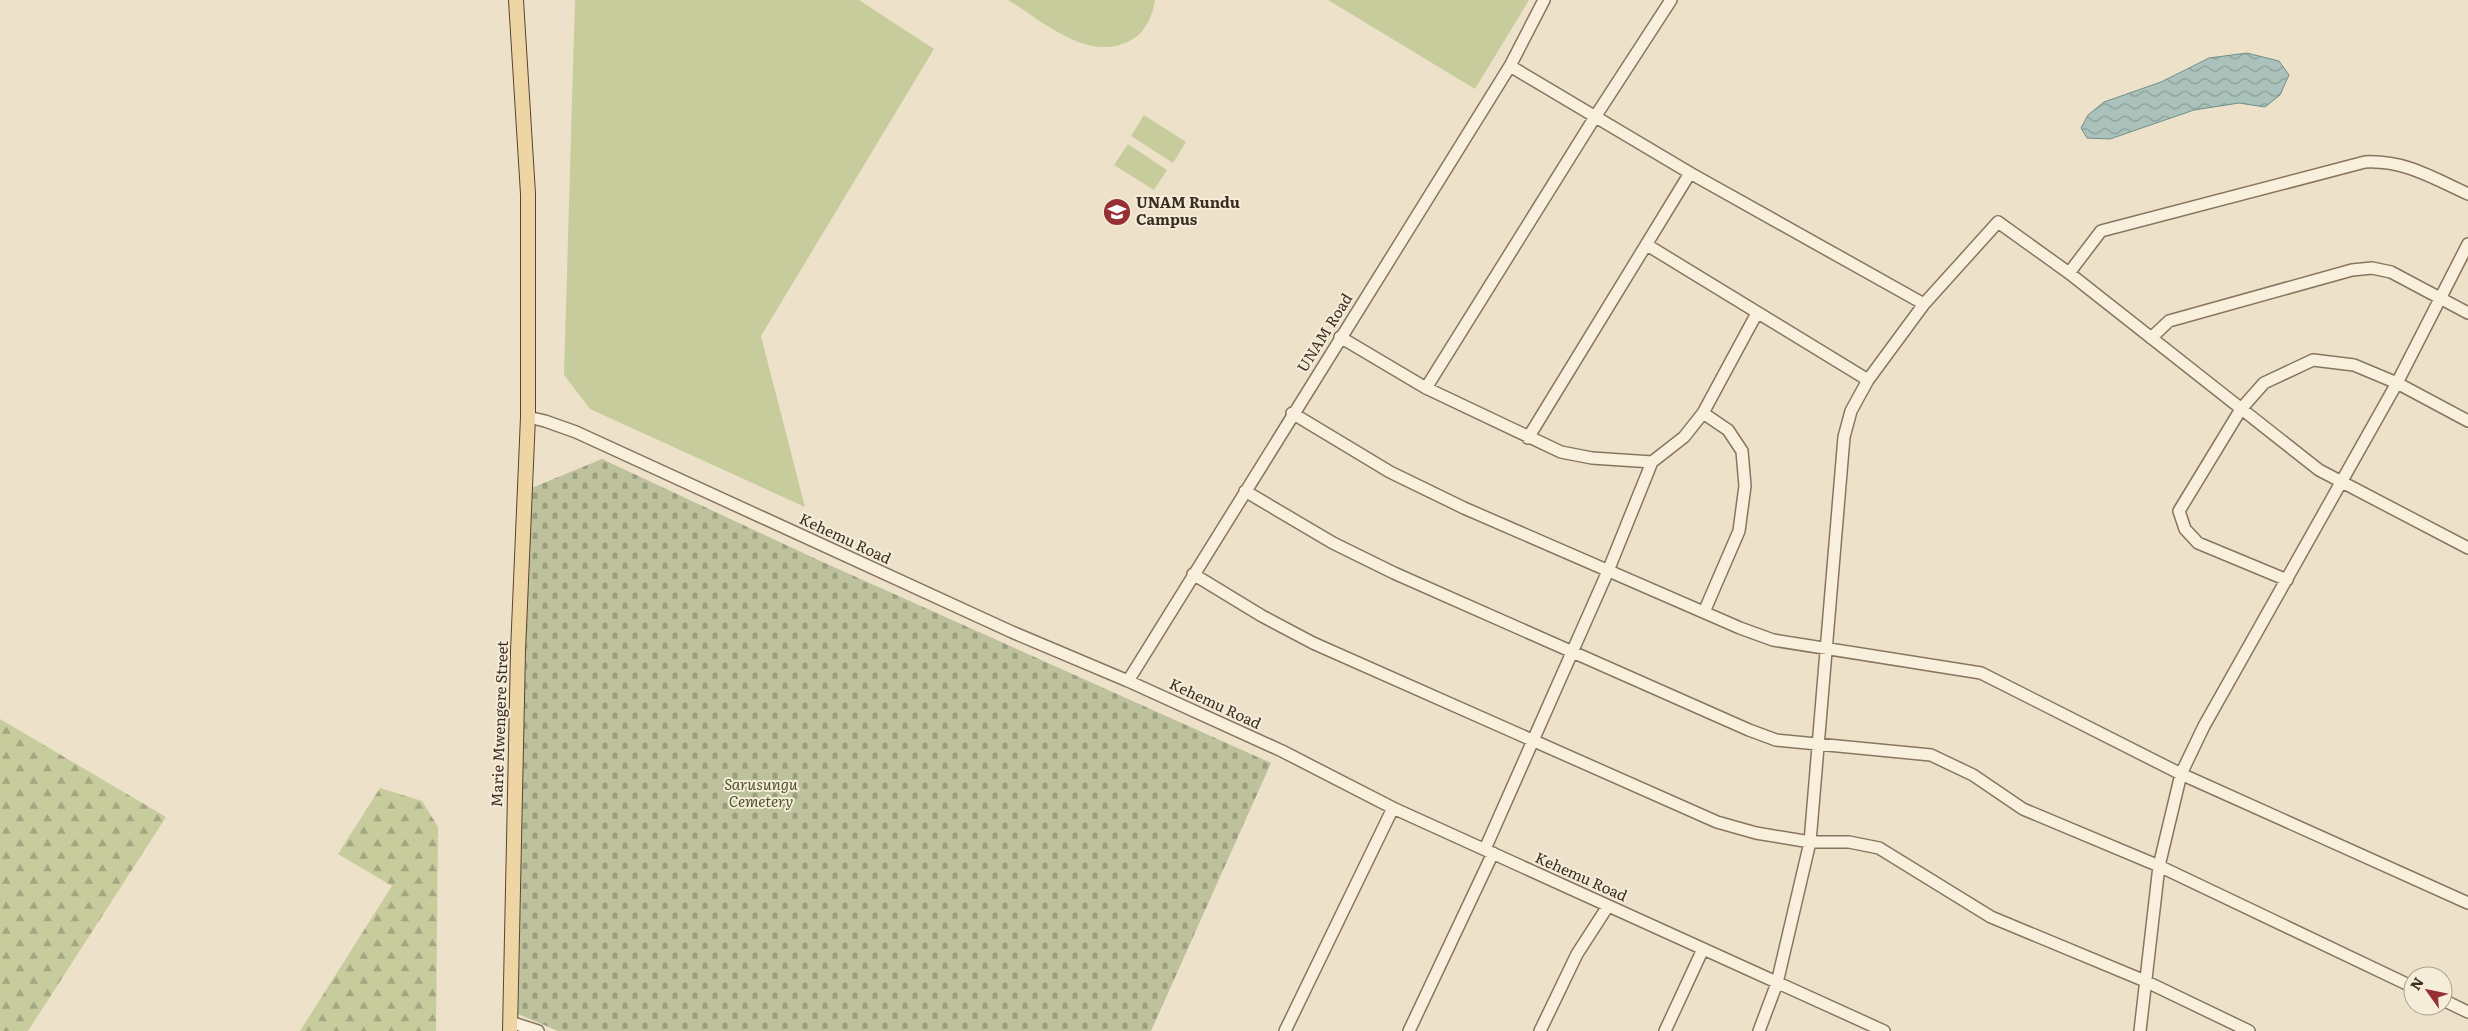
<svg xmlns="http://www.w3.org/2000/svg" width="2468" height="1031" font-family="Literata,serif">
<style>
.grass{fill:#c7cc9d}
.forest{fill:url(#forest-firs)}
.cemetery{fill:url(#cemetery-stones)}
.water{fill:url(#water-waves);stroke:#709088}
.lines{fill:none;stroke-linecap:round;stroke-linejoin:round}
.minor-casing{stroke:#89755e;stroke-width:14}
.major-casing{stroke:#584332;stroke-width:16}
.minor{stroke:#f8f0dd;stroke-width:11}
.major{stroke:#eed6a4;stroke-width:14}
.labels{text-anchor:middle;stroke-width:4;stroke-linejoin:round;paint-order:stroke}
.poi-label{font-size:15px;font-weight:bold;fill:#3b2d21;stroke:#f5edd9;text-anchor:start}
.street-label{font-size:15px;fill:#3b2d21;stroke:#f5edd9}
.park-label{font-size:15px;font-style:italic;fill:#4b5629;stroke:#f5edd9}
</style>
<defs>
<pattern id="forest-firs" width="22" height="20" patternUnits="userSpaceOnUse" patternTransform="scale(1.25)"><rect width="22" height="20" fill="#c7cc9d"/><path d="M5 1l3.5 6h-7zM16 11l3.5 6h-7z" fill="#a3a680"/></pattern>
<pattern id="cemetery-stones" width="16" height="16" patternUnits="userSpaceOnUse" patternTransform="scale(1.25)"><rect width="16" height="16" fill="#bdc19c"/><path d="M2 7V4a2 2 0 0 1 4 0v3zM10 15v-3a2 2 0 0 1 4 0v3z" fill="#9b9d7f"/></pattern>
<pattern id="water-waves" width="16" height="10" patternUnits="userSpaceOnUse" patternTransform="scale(1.25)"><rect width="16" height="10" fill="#aac2bb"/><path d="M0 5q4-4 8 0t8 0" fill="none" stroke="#8c9e98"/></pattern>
</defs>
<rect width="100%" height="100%" fill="#ede2c9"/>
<!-- grass -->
<path class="grass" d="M575,0H859L934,49L761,336L805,507L590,409L564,375Z
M1008,0H1155C1153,15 1146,31 1133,39C1090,65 1044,22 1008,0Z
M1328,0H1529L1475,89Z
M1144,115L1186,142L1173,163L1131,136Z
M1128,144L1167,170L1154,190L1114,165Z"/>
<!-- forest -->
<path class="forest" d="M0,719L166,817L28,1031H0Z
M380,788L422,801L438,827L436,1031H300L392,886L338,854Z"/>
<!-- cemetery -->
<path class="cemetery" d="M602,459L816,559L1271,763L1151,1031H558L518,1014L529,489Z"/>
<!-- water -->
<path class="water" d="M2247,53L2279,61L2289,75L2280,95L2265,107L2239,103L2194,110L2110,139L2087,138L2081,128L2088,115L2104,102L2161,82L2209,58Z"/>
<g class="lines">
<defs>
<path id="minor" d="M1510,66L1690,173L1924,304
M1647,245L1868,380
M2069,273L2101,231L2365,162C2405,160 2433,178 2468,194
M1340,337L1426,388L1561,452L1592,458L1652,462
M2151,338L2169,321L2352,270L2372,268L2391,272L2468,313
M1426,388L1595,117L1671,0
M1292,413L1390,472L1464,508L1740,628L1773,640L1981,673L2181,774L2468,903
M1703,413L1728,430L1742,451L1745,486L1739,531L1704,612
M528,417L545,421L576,432L1012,632L1128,681L1282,751L1393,808L1884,1031
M1528,438L1690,173
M1245,491L1333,543L1394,573L1749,730L1776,740L1931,755L1973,775L2023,809L2159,866L2413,987
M1193,574L1262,616L1313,643L1717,822L1756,833L1810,842H1849L1879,848L1991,917L2145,981L2249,1031
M2287,580L2198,543L2185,529L2179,511L2241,409L2264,383L2313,360L2354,365L2397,383L2468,421
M1128,681L1510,66L1544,0
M1485,849L1608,571L1652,462L1684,437L1703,413L1757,313
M2443,1000L2468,1012
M510,1022L538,1031
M1285,1031L1393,808
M1409,1031L1493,853
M1540,1031L1577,954L1608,906
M1665,1031L1703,949
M1759,1031L1777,983L1810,842L1844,437L1851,411L1868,380L1924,304L1998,222L2069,273L2319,470L2468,548
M2140,1031L2159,866L2181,774L2204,726L2397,383L2468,244"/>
<path id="major" d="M510,1031L518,651L528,417V194L516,0"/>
</defs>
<!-- minor casing -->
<use href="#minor" class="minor-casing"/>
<!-- major casing -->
<use href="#major" class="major-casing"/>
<!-- minor -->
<use href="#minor" class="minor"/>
<!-- major -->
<use href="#major" class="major"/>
</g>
<!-- icons -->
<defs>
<symbol id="school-disc" viewBox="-11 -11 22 22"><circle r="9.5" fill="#963032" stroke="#f5edd9"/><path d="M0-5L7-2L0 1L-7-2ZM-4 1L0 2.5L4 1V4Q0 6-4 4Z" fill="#fff"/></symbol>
</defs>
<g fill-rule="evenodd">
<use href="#school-disc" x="1101" y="196" width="32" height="32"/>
</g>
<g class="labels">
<!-- poi labels -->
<g class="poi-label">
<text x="1136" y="208">UNAM Rundu<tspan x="1136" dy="17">Campus</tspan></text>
</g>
<!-- street labels -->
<g class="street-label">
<text transform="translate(1325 333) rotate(-58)" y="5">UNAM Road</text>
<text transform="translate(845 539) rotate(25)" y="5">Kehemu Road</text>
<text transform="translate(1215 704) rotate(25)" y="5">Kehemu Road</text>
<text transform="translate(500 724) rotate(-88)" y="5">Marie Mwengere Street</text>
<text transform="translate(1581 877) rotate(24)" y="5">Kehemu Road</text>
</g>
<!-- park labels -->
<g class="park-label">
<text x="761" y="790">Sarusungu<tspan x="761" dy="17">Cemetery</tspan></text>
</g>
</g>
<!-- north arrow -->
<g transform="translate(2428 991) rotate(303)"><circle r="24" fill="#f5edd9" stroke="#aba08f"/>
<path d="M0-4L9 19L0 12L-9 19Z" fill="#963032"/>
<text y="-8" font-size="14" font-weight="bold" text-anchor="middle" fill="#3b2d21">N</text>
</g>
</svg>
